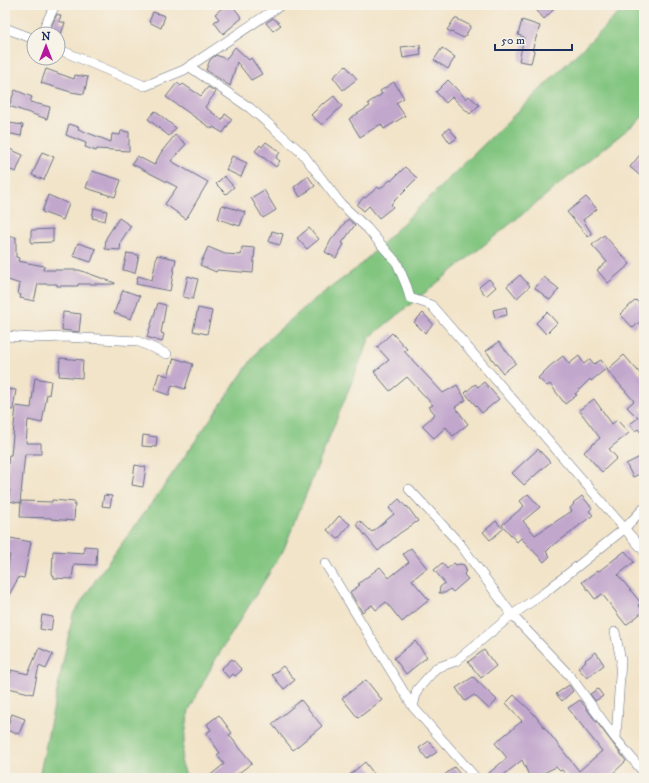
<svg xmlns="http://www.w3.org/2000/svg" width="649" height="783" font-family="'IM FELL DW Pica',serif">
<style>
.green{fill:#81c57f;stroke:#4e7a6e}
.building{fill:#c2a7cd}
.lines{fill:none;stroke-linecap:round;stroke-linejoin:round}
.minor-casing{stroke:#666e83;stroke-width:10}
.minor{stroke:#fff;stroke-width:9}
</style>
<rect width="100%" height="100%" fill="#f7f3e8"/>
<filter id="ink" filterUnits="userSpaceOnUse"><feTurbulence type="fractalNoise" baseFrequency=".025" numOctaves="2"/><feDisplacementMap in="SourceGraphic" scale="8" xChannelSelector="R" yChannelSelector="G"/><feConvolveMatrix kernelMatrix="1 2 1 2 8 2 1 2 1" color-interpolation-filters="sRGB"/></filter>
<filter id="wash" filterUnits="userSpaceOnUse"><feTurbulence type="fractalNoise" baseFrequency=".012" numOctaves="4" result="noise"/><feDisplacementMap in="SourceGraphic" scale="16" xChannelSelector="R" yChannelSelector="G"/><feGaussianBlur stdDeviation="0.9" result="paint"/><feColorMatrix in="noise" values="0 0 0 0 0 0 0 0 0 0 0 0 0 0 0 0 0 1.4 0 .05"/><feComposite in="paint" operator="in"/></filter>
<g filter="url(#wash)">
<rect width="100%" height="100%" fill="#f2e4c9"/>
<!-- green -->
<path class="green" d="M627,5H644V116L370,337L283,551L214,662L189,710L181,761L187,778H39L73,614L101,572L164,486L262,345L311,302L357,268Z"/>
<g id="blocks">
<!-- building -->
<path class="building" d="M226,5H232L242,18L223,34L214,22L219,19L215,14Z
M532,5H550L553,10L544,19Z
M153,12L165,16L161,28L149,22Z
M57,14L61,16L59,21L65,23L61,34H48Z
M273,18L281,25L273,31L266,23Z
M455,18L471,26L464,38L447,30Z
M522,20L540,26L532,50L534,51L531,63L519,61L524,37L518,35Z
M420,45L421,55L403,58L401,47Z
M235,47L249,60L251,58L262,74L251,80L237,62L230,86L206,70L210,60L216,55L226,59Z
M442,48L455,57L448,69L434,60Z
M346,66L357,79L343,90L333,77Z
M46,69L74,79L75,75L88,77L84,94L71,92L41,83Z
M448,80L466,99L469,96L479,105L470,114L452,97L446,103L436,92Z
M394,82L404,98L396,103L405,116L384,129L381,124L360,137L349,119L370,106L368,103L382,94L380,91Z
M177,83L181,86L183,84L201,96L208,87L216,92L205,107L222,120L225,114L232,119L223,133L213,127L212,129L166,97Z
M15,90L32,97L30,102L50,107L47,119L9,106Z
M334,96L342,106L322,125L311,115L323,103L324,104Z
M155,111L176,128L169,136L148,119Z
M9,123L23,125L21,136L7,133Z
M69,124L79,127L78,129L111,142L112,134L120,135L121,131L129,132V151L97,149L96,151L85,147L86,143L66,135Z
M449,128L457,138L450,143L443,133Z
M175,135L186,144L171,161L208,182L186,219L165,204L177,187L132,164L137,156L154,165L162,151Z
M266,142L280,152L276,158L280,161L276,167L255,151L260,145L262,147Z
M5,147L23,155L16,172L8,169L9,166L7,173L5,172Z
M644,150V179L630,167Z
M42,152L54,157L44,180L32,175Z
M232,156L247,163L241,177L226,170Z
M405,167L417,178L391,204L393,207L379,218L369,206L364,211L357,205L364,197L365,198L378,187L380,189L390,180L391,181Z
M92,171L121,180L115,197L86,188Z
M224,176L234,187L226,194L216,184Z
M308,176L315,186L300,197L294,187Z
M264,190L276,210L263,218L251,198Z
M48,195L69,204L63,220L42,212Z
M586,197L597,209L583,220L592,234L588,237L567,212Z
M222,205L245,212L240,226L218,219Z
M94,208L107,211L105,221L92,218Z
M119,218L131,226L121,241L120,250L105,249L106,238Z
M348,219L355,225L342,243L344,244L336,258L325,252L331,240Z
M309,228L319,239L307,249L297,238Z
M53,229V242L31,243V230Z
M272,231L283,234L280,245L269,242Z
M604,235L630,264L608,283L597,270L607,262L592,245Z
M5,237H16V257L19,258L18,261L44,266L43,270H79L115,283V284H78V286H57V284H38L34,301L20,298L21,295L18,294L20,284L5,279Z
M78,243L96,249L91,262L73,256Z
M208,247L225,254L241,255L242,247L255,248L253,273L217,270L216,272L200,265Z
M127,253L139,255L135,273L123,270Z
M157,255L176,259L170,291L136,284L138,276L152,280Z
M520,275L530,286L517,298L507,286Z
M188,276L198,279L193,299L183,297Z
M544,277L559,289L550,300L535,288Z
M489,279L496,287L486,296L479,287Z
M123,290L140,296L131,319L114,313Z
M636,300L644,309V318L633,328L620,314Z
M158,303L166,305L161,333L164,334L162,342L147,337Z
M506,307L507,315L495,318L493,310Z
M198,308L212,311L207,334L193,331Z
M63,312L81,314L79,332L62,330Z
M547,312L557,323L546,334L536,323Z
M423,313L433,324L425,333L414,322Z
M392,333L407,349L404,351L443,393L457,385L466,400L455,407L468,424L453,436L446,427L434,438L422,426L435,414L429,407L433,405L407,377L390,391L374,372L389,360L377,347Z
M499,342L516,363L503,373L486,351Z
M624,355L644,378V405L640,409L644,412V436L638,429L635,431L630,424L638,418L627,407L634,401L607,370Z
M563,356L569,364L579,356L584,364L590,359L594,364L601,360L607,368L591,381L590,379L575,394L577,395L565,404L550,384L547,386L538,378L550,366Z
M60,358L83,360L82,378L59,376Z
M174,358L193,364L185,389L172,385L169,395L154,390L159,373L168,376Z
M35,378L51,381L49,395L47,394L42,423L28,420L26,443H41V454H25L20,503L8,501L10,490H5L9,455H11L16,406L31,408Z
M484,382L499,399L482,413L465,393L475,384L478,387Z
M5,389L16,390L13,410L5,409Z
M594,399L612,424L617,420L629,433L609,449L617,458L602,472L584,452L600,438L579,410Z
M143,435L157,437L156,447L142,446Z
M538,449L550,462L524,485L512,473Z
M644,455V472L633,477L626,464Z
M135,465L146,467L143,487L132,485Z
M528,494L540,507L523,521L535,535L572,511L570,508L574,504L573,503L582,496L592,508L589,511L593,515L572,531V532L553,545L546,552L550,556L544,562L521,538L517,542L502,525L524,506L520,501Z
M104,495L112,496L110,507L102,506Z
M399,499L406,507L407,506L418,521L400,533L378,551L356,524L360,521L372,532L394,514L389,508Z
M52,500L75,502L74,521L51,519V518L20,517L21,501L52,502Z
M339,516L350,524L338,539L327,530Z
M496,521L503,529L490,540L483,532Z
M5,537L31,542L24,578L19,577L5,602V581L10,555L5,554Z
M84,546L97,547L96,565L74,564L72,579L54,578V575H52L53,551L84,553Z
M411,548L427,568L412,580L429,600L402,622L386,602L376,610L372,605L362,612L350,592L360,585L358,584L380,567L389,578L409,562L403,554Z
M625,551L634,562L618,575L641,603L638,605L644,611L626,625L602,594L595,599L582,582L598,570L599,571Z
M442,563L447,569L454,563L456,565L460,564L464,565L466,570L464,575L468,579L453,592L450,589L445,593H439L440,587L445,583L434,570Z
M42,615L53,617L51,631L40,629Z
M415,641L427,657L406,674L394,658Z
M39,648L53,654L46,669L39,666L33,694L5,687V671L11,673V670L28,674Z
M484,650L496,666L481,678L468,662Z
M596,652L604,665L587,678L578,668L586,661L585,660Z
M232,659L242,670L235,676L233,674L229,678L221,669Z
M283,666L295,680L284,689L272,675Z
M473,677L497,700L489,709L474,695L465,701L456,688Z
M366,680L382,700L358,718L342,698Z
M569,685L573,691L562,701L556,694Z
M598,689L603,696L595,701L590,694Z
M514,695L533,713L579,771L602,751L568,708L580,700L626,761L608,778H569L562,770L560,771L556,767L533,778H530L522,760L500,778H483L507,758L495,743L522,721L506,703Z
M301,700L322,726L293,750L272,724Z
M12,714L25,719L19,734L6,730Z
M219,715L232,733L229,735L252,763L232,778H207L224,764L217,755L220,753L206,733L211,730L207,724Z
M429,741L437,752L427,759L419,748Z
M365,762L377,778H346Z
M454,767L463,778H441Z"/>
</g>
</g>
<g filter="url(#ink)">
<use href="#blocks" fill-opacity="0" stroke="#666e83" stroke-width="1"/>
<g class="lines">
<defs>
<path id="minor" d="M5,28L34,39
M41,34L55,5
M58,49L145,86L184,70L281,5
M190,67L250,108L302,153L341,204L367,228L397,263L407,287L410,298L431,305L644,551
M5,336L37,338L65,337L137,341L167,354
M409,489L460,544L512,615L570,676L616,739
M325,563L413,707L476,778
M615,632L621,660L616,739L644,773
M413,707L417,690L436,668L456,661L512,615L544,593L624,529L644,508"/>
</defs>
<!-- minor casing -->
<use href="#minor" class="minor-casing"/>
<!-- minor -->
<use href="#minor" class="minor"/>
</g>
</g>
<!-- margin -->
<rect width="649" height="783" fill="none" stroke="#f7f3e8" stroke-width="20"/>
<!-- north arrow -->
<g transform="translate(46 46)"><circle r="19" fill="#f7f3e8" stroke="#9fa5b1"/>
<path d="M0-3L7 15L0 10L-7 15Z" fill="#b5179e"/>
<text y="-6" font-size="11" font-weight="bold" text-anchor="middle" fill="#1b2f5e">N</text>
</g>
<!-- scale -->
<path d="M495 44v6h77v-6" fill="none" stroke="#1b2f5e" stroke-width="2"/>
<text x="501" y="44" font-size="12" fill="#1b2f5e" stroke="#f7f3e8" stroke-width="3" paint-order="stroke">50 m</text>
</svg>
